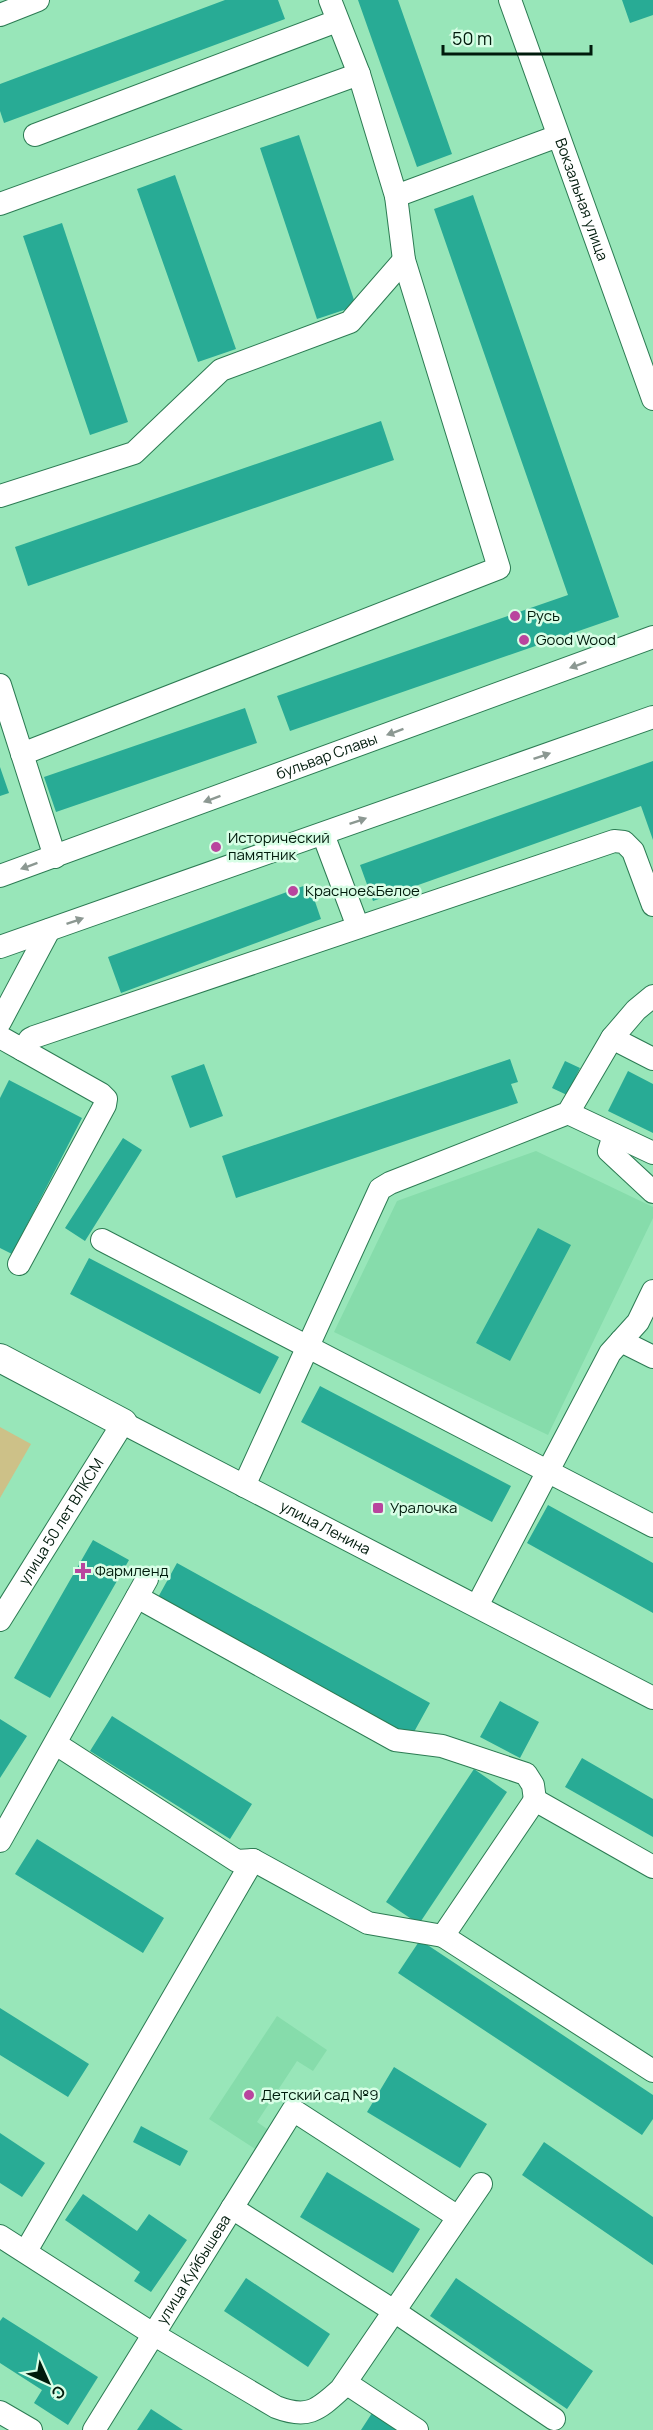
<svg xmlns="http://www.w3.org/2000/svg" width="653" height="2430" font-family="Manrope,sans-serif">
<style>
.built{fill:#86dcab}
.green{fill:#cdc188}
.building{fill:#28ab95}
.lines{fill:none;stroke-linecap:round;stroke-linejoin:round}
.minor-casing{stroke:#2c7b53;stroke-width:24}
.major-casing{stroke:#2c7b53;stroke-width:30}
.minor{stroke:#fff;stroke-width:22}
.major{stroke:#fff;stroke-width:28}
.oneway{fill:#8c9892}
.poi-dot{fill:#b9459e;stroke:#d8fee6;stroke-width:2}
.labels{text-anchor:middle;stroke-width:5;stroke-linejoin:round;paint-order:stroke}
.street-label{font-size:15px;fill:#001b0c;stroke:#d8fee6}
.poi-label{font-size:15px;fill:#001b0c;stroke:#d8fee6;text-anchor:start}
</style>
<rect width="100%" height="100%" fill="#98e6b9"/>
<!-- built -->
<path class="built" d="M536,1151L653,1207V1218L548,1435L334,1332L397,1201Z
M277,2016L327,2050L313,2071L297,2061L257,2122L273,2133L260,2152L209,2119Z"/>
<!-- green -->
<path class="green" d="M0,1427L31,1444L0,1498Z"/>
<!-- building -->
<path class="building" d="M225,0H278L285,19L4,123L0,111V84Z
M358,0H398L452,154L417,167Z
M622,0H653V15L630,23Z
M299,135L356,306L317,319L260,148Z
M175,175L236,349L198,362L137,189Z
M473,195L619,617L290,731L277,696L568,595L434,209Z
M62,223L128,422L90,435L23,236Z
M381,421L394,460L28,586L15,547Z
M245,708L257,743L56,812L44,777Z
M653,761V840L641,806L373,901L360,865Z
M0,767L9,793L0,796Z
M309,884L321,919L121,993L108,957Z
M510,1059L518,1082L511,1084L518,1103L236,1198L222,1156Z
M565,1061L580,1068L567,1095L552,1088Z
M204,1064L223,1116L190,1128L171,1076Z
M628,1071L653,1084V1133L608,1111Z
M9,1080L82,1118L12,1254L0,1248V1098Z
M123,1138L142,1150L85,1241L65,1228Z
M538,1228L571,1245L510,1361L476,1343Z
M89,1258L279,1357L260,1394L70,1294Z
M320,1386L511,1486L492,1522L301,1422Z
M548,1505L653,1563V1613L527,1543Z
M93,1540L129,1560L50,1698L14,1678Z
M177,1563L430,1703L409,1741L156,1601Z
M500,1701L539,1722L520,1758L480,1737Z
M112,1716L252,1804L230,1839L90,1751Z
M0,1719L27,1736L0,1778Z
M582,1758L653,1799V1837L565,1787Z
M474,1769L507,1792L419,1924L386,1902Z
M37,1839L164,1918L143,1953L15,1874Z
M420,1940L653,2095V2119L642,2135L398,1973Z
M0,2008L89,2064L68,2097L0,2055Z
M394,2067L487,2124L460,2168L367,2112Z
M141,2126L188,2151L180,2166L133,2142Z
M0,2133L45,2163L22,2197L0,2183Z
M544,2142L653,2217V2265L522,2175Z
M327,2172L420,2229L393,2273L300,2217Z
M83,2194L137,2231L149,2214L187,2240L151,2292L134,2281L140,2272L65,2220Z
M246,2278L330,2334L308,2367L224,2311Z
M456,2278L593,2371L567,2409L430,2316Z
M3,2317L98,2377L68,2425L34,2403L42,2390L0,2363V2321Z
M151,2409L183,2430H137Z
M374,2410L403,2430H361Z"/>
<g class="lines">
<defs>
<g id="minor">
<path d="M330,0L359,74L396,196"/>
<path id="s1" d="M510,0L653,399"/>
<path d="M0,15L38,0"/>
<path d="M35,135L337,21"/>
<path d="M0,204L359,74"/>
<path d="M0,496L134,453L221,370L350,322L404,260"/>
<path d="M0,685L55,857"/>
<path d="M22,754L499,568L404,260L396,196L558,136"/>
<path d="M323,834L358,927"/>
<path id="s2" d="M0,876L653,637"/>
<path d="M0,947L653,717"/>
<path d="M0,1022L49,930"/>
<path d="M0,1037L23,1050L30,1039L34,1037L614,841L624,842L633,851L653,905"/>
<path d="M612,1038L636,1010L653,996"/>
<path d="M568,1113L653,1153"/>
<path d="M614,1135L609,1151L653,1192"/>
<path d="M102,1240L653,1526"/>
<path d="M19,1264L105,1105L106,1099L101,1094L23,1050"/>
<path d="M621,1341L653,1357"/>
<path d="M244,1486L380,1189L390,1183L568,1113L612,1038L653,1059"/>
<path d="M137,1597L395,1740L442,1746L526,1774L533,1785L535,1800"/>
<path d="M477,1606L610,1353L638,1322L653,1291"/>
<path id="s3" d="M0,1620L123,1423L653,1698"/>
<path d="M56,1744L237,1861L253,1860L368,1923L443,1936L535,1800L653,1867"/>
<path d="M0,1841L147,1579"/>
<path d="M443,1936L653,2071"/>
<path d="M232,2208L394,2311L554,2419"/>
<path d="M0,2236L153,2334L276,2407C307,2419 317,2411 341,2389L481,2184"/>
<path d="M26,2251L253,1860"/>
<path d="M346,2383L417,2430"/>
<path d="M0,2412L31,2430"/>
<path id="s4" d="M94,2430L293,2110L458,2217"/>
</g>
<path id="major" d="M0,1358L123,1423"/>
</defs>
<!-- minor casing -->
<use href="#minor" class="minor-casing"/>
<!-- major casing -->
<use href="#major" class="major-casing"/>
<!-- minor -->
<use href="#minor" class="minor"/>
<!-- major -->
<use href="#major" class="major"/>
</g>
<!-- one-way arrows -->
<defs><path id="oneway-solid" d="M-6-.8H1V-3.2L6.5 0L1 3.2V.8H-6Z" transform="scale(1.5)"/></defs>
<g class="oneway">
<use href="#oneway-solid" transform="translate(578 665) rotate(160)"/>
<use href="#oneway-solid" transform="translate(395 732) rotate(160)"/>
<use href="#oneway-solid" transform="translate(542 756) rotate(-19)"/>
<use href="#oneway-solid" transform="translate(212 799) rotate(160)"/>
<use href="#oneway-solid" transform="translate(358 821) rotate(-19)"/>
<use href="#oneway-solid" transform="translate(29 866) rotate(160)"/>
<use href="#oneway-solid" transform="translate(75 921) rotate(-19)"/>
</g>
<!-- markers -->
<g class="poi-dot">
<circle cx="515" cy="616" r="6"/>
<circle cx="524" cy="640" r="6"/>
<circle cx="216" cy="847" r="6"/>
<circle cx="293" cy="891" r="6"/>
<rect x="372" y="1502" width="12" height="12" rx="3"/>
<path d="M80 1562h6v6h6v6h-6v6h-6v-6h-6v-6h6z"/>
<circle cx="249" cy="2095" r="6"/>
</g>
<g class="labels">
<!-- street labels -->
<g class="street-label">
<text dy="5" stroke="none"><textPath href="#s1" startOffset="212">Вокзальная улица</textPath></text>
<text dy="5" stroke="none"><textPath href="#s2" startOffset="348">бульвар Славы</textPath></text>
<text dy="5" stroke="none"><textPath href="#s3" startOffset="116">улица 50 лет ВЛКСМ</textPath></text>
<text dy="5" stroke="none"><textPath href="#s3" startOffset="460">улица Ленина</textPath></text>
<text dy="5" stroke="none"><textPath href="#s4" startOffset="189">улица Куйбышева</textPath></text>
</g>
<!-- poi labels -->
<g class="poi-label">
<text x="527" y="621">Русь</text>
<text x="536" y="645">Good Wood</text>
<text x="228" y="843">Исторический<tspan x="228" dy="17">памятник</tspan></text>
<text x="305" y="896">Красное&amp;Белое</text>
<text x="390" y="1513">Уралочка</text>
<text x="95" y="1576">Фармленд</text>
<text x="261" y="2100">Детский сад №9</text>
</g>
</g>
<!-- north arrow -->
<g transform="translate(48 2382) rotate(135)" stroke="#d8fee6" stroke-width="4.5" paint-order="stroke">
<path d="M0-4.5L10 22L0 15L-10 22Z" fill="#001b0c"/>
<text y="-9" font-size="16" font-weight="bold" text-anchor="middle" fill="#001b0c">С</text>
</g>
<!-- scale -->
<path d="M443 45v9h148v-9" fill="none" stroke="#001b0c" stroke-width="3"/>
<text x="452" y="45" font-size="18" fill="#001b0c" stroke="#d8fee6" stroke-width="4.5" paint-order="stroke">50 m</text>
</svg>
